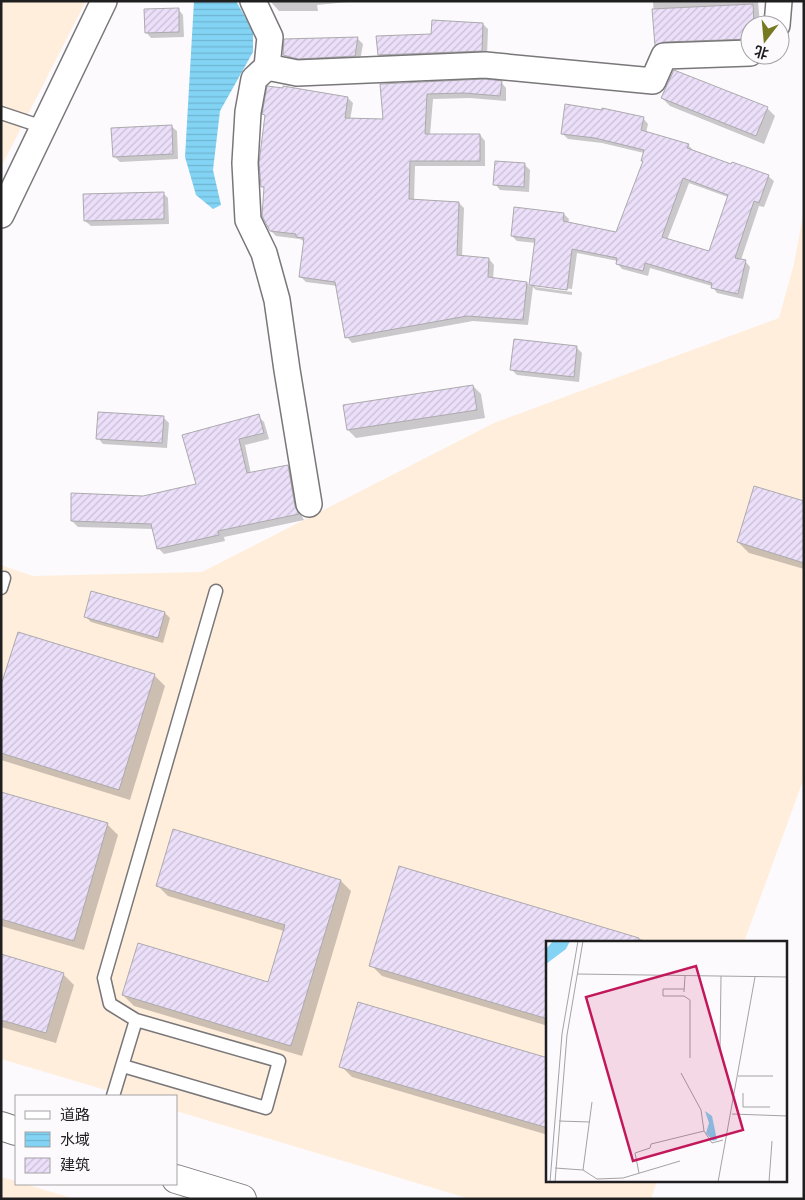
<svg xmlns="http://www.w3.org/2000/svg" width="805" height="1200" font-family="'Crimson Pro','Noto Sans SC',serif">
<style>
.industrial{fill:#ffeedc}
.water{fill:url(#water-rules)}
.shadow{fill:#0003;fill-rule:evenodd}
.building{fill:url(#building-hatch);stroke:#acaaad;fill-rule:evenodd}
.lines{fill:none;stroke-linecap:round;stroke-linejoin:round}
.service-casing{stroke:#797779;stroke-width:15}
.minor-casing{stroke:#797779;stroke-width:28}
.tertiary-casing{stroke:#797779;stroke-width:30}
.service{stroke:#fff;stroke-width:12}
.minor{stroke:#fff;stroke-width:25}
.tertiary{stroke:#fff;stroke-width:28}
.inset-road{fill:none;stroke:#a5a2a5;stroke-width:1}
.view{fill:#c2185b;fill-opacity:0.15;stroke:#c2185b;stroke-width:2.5}
.inset-edge{fill:none;stroke:#201f20;stroke-width:2.5}
</style>
<defs>
<pattern id="water-rules" width="6" height="5" patternUnits="userSpaceOnUse" patternTransform="scale(1.25)"><rect width="6" height="5" fill="#82d3f4"/><path d="M0 2.5h6" fill="none" stroke="#70b5d1"/></pattern>
<pattern id="building-hatch" width="6" height="6" patternUnits="userSpaceOnUse" patternTransform="scale(1.25)"><rect width="6" height="6" fill="#ebdff9"/><path d="M-1 1l2-2M0 6l6-6M5 7l2-2" fill="none" stroke="#c9bfd5"/></pattern>
</defs>
<rect width="100%" height="100%" fill="#fdfafd"/>
<!-- industrial -->
<path class="industrial" d="M1,1H86L1,167Z
M804,210V778L744,942H548V1181H657L651,1199H470L176,1111V1096H126L1,1059V565L33,576L202,572L494,423L779,318L794,264Z
M1,1177L16,1181V1184H25L75,1199H1Z"/>
<!-- water -->
<path class="water" d="M194,1H236L253,31V52L220,111L213,170L221,205L213,209L196,195L185,157Z"/>
<!-- shadow -->
<path class="shadow" d="M270,1H348V2L317,5L318,11H279Z
M653,1H758L760,25H750V45L662,51L656,45Z
M178,9L183,15L184,37L151,38L146,32Z
M483,24L488,29L487,56L385,60L379,55L432,35Z
M357,38L363,44L360,61L289,60L284,55Z
M501,82L506,88V101L470,98L433,99L430,135H480L485,141V166H415L414,201L459,203L464,208L462,257L489,259L494,265L493,279L527,283L530,287L536,243L517,241L512,236L564,214L569,219L568,224L617,234L644,162V153L602,143L568,139L562,133L643,118L648,124L646,133L688,145L693,150L731,166L768,176L774,181L764,207L759,206L741,260L745,261L750,267L743,299L717,293L712,286L650,268L648,276L622,269L617,263L618,261L577,253L572,289L535,285V287L572,292V295L536,290L533,287L528,325L473,321L352,343L347,337L338,286L306,282L301,277L305,242L300,239L276,236L271,231L265,190L262,186L348,98L353,103L350,120H385L382,85ZM689,183L728,197L710,252L667,240Z
M662,98L767,108L775,116L764,144L670,106Z
M171,126L177,131L178,159L120,162L115,157Z
M525,165L530,170L529,192L500,190L495,184Z
M163,193L168,198L169,224L91,226L85,221Z
M576,347L582,353L579,382L517,375L512,370Z
M473,386L481,394L485,418L356,438L348,430Z
M258,416L264,422L269,439L245,445L251,474L288,466L294,472L300,513L304,520L224,537L225,541L164,554L158,548L154,529L78,527L72,521L143,497L197,484Z
M163,417L169,423L167,448L103,444L98,438Z
M804,502V569L749,553L738,542Z
M92,592L165,613L170,618L163,643L91,622L85,616Z
M19,633L155,676L165,686L130,800L1,760V689Z
M1,793L107,824L118,835L84,950L1,926Z
M400,867L650,942H548V1026L382,976L371,965Z
M341,881L351,891L302,1056L134,1006L123,995L269,984L284,931L168,896L157,885Z
M1,956L63,974L74,985L56,1043L1,1027Z
M548,1059V1135L352,1077L341,1066Z"/>
<!-- building -->
<path class="building" d="M753,4L754,25H750V39L664,42L655,46L652,9Z
M179,8V32L145,33L144,9Z
M432,20L483,23L482,51L378,55L376,36L431,34Z
M358,37L355,56L298,59L283,55L284,39Z
M674,70L768,107L756,136L661,98Z
M485,79L502,81L500,96L464,93L427,94L425,134H480V161H410L409,199L459,202L457,255L489,258L488,277L527,282L523,320L467,316L345,338L335,282L299,277L304,238L296,237V234L270,231L262,216L264,187H261L259,163L265,115L262,114L267,86L283,88V86L348,97L345,118L383,119L380,84Z
M565,104L602,110V108L644,117L641,130L689,144L687,148L731,164L732,162L769,175L759,203L754,201L735,258L746,260L738,294L711,288L712,283L645,263L643,271L616,264L617,258L572,249L567,290L529,285L535,239L511,236L514,207L564,213L563,221L616,232L643,161H641L644,150L595,138L561,134ZM683,178L728,195L709,251L662,237Z
M172,125L173,154L113,157L111,128Z
M495,161L525,163L524,187L493,185Z
M164,192V219L84,221L83,194Z
M514,339L577,346L574,377L510,370Z
M473,385L477,410L347,430L343,405Z
M98,412L164,416L162,443L96,439Z
M259,414L264,433L239,439L247,473L288,465L295,506L299,514L218,531L219,535L157,549L151,524L71,521V493L143,496L196,484L182,435Z
M754,486L804,501V563L737,542Z
M91,591L165,612L158,638L84,617Z
M18,632L155,674L119,790L1,753V685Z
M1,792L108,823L74,941L1,919Z
M173,829L341,880L291,1046L122,995L138,943L268,982L285,925L156,886Z
M399,866L639,938L638,942H548V1019L369,966Z
M1,954L64,973L46,1033L1,1020Z
M358,1002L548,1058V1128L339,1067Z"/>
<g class="lines">
<defs>
<path id="service" d="M1,113L43,127
M1,588L4,578
M123,1066L266,1108L279,1061L136,1020L110,1004L104,978L216,591
M113,1096L136,1020"/>
<path id="minor" d="M253,1L270,37L267,67L297,73L485,65L653,81L664,56L750,53
M777,25L779,1
M267,67L254,79L248,112L245,163L248,220L264,253L277,300L287,370L309,504
M1,215L104,1"/>
<path id="tertiary" d="M1,1126L16,1131
M176,1179L242,1199"/>
</defs>
<!-- service casing -->
<use href="#service" class="service-casing"/>
<!-- minor casing -->
<use href="#minor" class="minor-casing"/>
<!-- tertiary casing -->
<use href="#tertiary" class="tertiary-casing"/>
<!-- service -->
<use href="#service" class="service"/>
<!-- minor -->
<use href="#minor" class="minor"/>
<!-- tertiary -->
<use href="#tertiary" class="tertiary"/>
</g>
<!-- overview -->
<g transform="translate(546 941)">
<rect width="241" height="241" fill="#fdfafd"/>
<path d="M7,0H24L20,8L0,23V8ZM159,170L166,175L171,199L167,200L160,192L163,182Z" fill="#82d3f4"/>
<path class="inset-road" d="M31,33L242,36M138,48H117V55H138L144,59V117M138,51L139,35M174,110L175,35M135,132L155,169L158,190M192,135H227M197,152V166H224M186,173L242,175M13,180L44,181M9,227L37,229L46,161M37,229L51,238L77,237L134,220M93,232L89,212L104,207L105,203L154,191L158,190L166,202L177,199M4,241L16,93L32,0M9,241L21,94L37,0M172,241L209,36M223,241L226,200"/>
<path class="view" d="M150,25L197,189L87,220L40,56Z"/>
<rect width="241" height="241" class="inset-edge"/>
</g>
<!-- border -->
<rect width="805" height="1200" fill="none" stroke="#201f20" stroke-width="5"/>
<!-- legend -->
<rect x="15" y="1095" width="162" height="90" fill="#fdfafd" stroke="#a5a2a5"/>
<rect x="25" y="1111" width="25" height="8" fill="#ffffff" stroke="#a5a2a5"/>
<text x="60" y="1120" font-size="15" fill="#201f20">道路</text>
<rect x="25" y="1132" width="25" height="15" fill="url(#water-rules)" stroke="#a5a2a5"/>
<text x="60" y="1145" font-size="15" fill="#201f20">水域</text>
<rect x="25" y="1158" width="25" height="15" fill="url(#building-hatch)" stroke="#a5a2a5"/>
<text x="60" y="1170" font-size="15" fill="#201f20">建筑</text>
<!-- north arrow -->
<g transform="translate(765 40) rotate(196)"><circle r="24" fill="#fdfafd" stroke="#a5a2a5"/>
<path d="M0-4L9 19L0 12L-9 19Z" fill="#767921"/>
<text y="-8" font-size="14" font-weight="bold" text-anchor="middle" fill="#201f20">北</text>
</g>
</svg>
